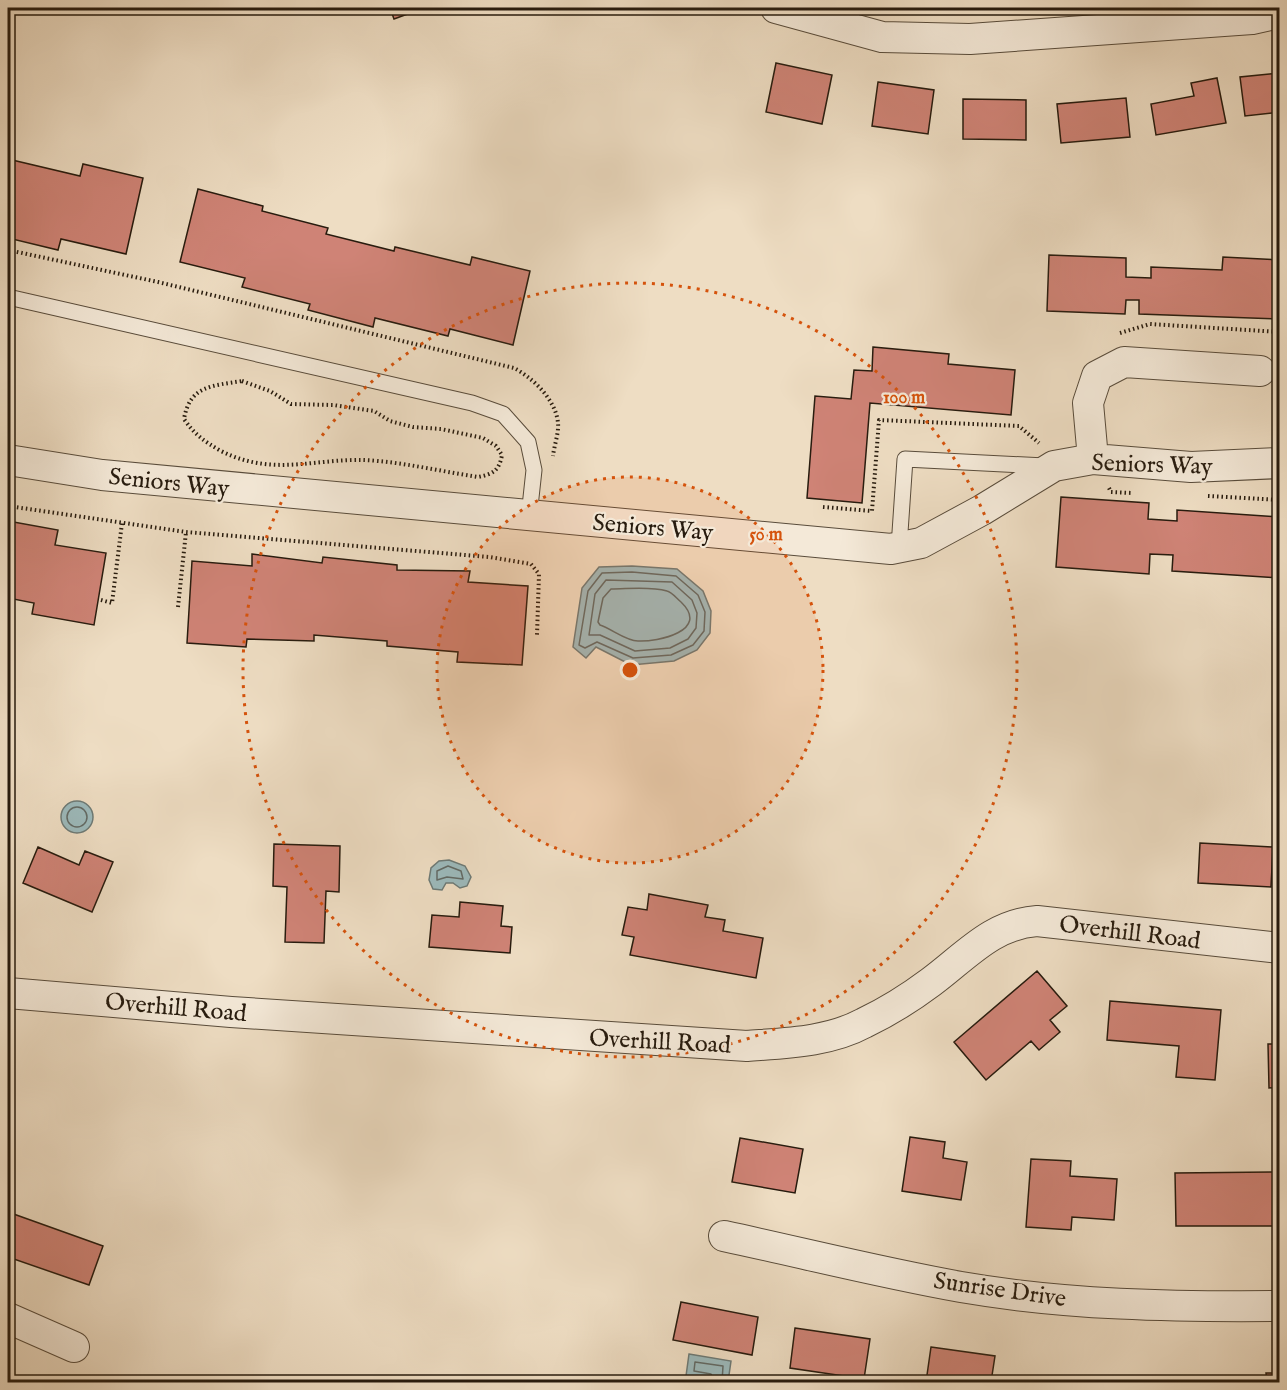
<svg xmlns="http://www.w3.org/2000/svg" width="1287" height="1390" font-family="'IM FELL English',serif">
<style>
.water{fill:#9cbabc;stroke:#6d7a76;stroke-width:1.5}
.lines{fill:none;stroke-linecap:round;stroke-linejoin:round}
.shore{stroke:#626a65;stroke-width:1.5}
.building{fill:#cf8376;stroke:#271b0e;stroke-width:1.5}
.lane-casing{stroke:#594c3b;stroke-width:17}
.street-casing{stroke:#594c3b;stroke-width:32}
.path{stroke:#271b0e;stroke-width:4;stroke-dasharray:1.5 3;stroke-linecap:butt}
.lane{stroke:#f4e9d8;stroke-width:15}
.street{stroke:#f4e9d8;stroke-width:30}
.ring{fill:none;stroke:#d5530c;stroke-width:3;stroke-dasharray:3 6}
.labels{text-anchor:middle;stroke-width:4.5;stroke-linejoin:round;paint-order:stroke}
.street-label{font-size:24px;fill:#271b0e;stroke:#f4e9d8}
.centre{fill:#d5530c;stroke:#f4e9d8;stroke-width:3}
.ring-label{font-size:18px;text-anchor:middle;font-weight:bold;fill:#d5530c;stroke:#f4e9d8;stroke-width:4.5;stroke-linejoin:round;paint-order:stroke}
</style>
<rect width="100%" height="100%" fill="#eeddc3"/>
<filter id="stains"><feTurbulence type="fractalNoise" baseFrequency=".00333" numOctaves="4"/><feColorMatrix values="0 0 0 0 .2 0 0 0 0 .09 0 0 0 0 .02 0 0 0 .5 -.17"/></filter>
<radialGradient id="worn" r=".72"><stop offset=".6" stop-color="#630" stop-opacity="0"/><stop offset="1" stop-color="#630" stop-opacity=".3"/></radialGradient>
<!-- water -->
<path class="water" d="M632,566L677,569L703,591L711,611L710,633L697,650L674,661L631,665L596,647L586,658L573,647L582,588L599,567Z
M61 817a16 16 0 1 1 32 0a16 16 0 1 1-32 0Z
M449,860L465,866L471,877L467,886L460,888L453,883H446L442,890L433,889L429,880L431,868L439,861Z
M689,1354L731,1361L728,1382L686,1376Z"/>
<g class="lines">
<!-- shore -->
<path class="shore" d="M632,572L676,576L698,595L705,612L704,631L693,645L671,655L633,658L597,642L585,648L579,645L588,591L602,573Z
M606,580L672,582L692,600L697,613L696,628L688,639L670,648L635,651L600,635H589L595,594Z
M611,589C628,589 650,586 667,591C672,592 677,599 681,602C711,631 657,642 638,641C626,641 612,629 600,625L598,622L603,598Z
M67 817a10 10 0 1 1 20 0a10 10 0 1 1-20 0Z
M448,866L461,871L463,879L447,877L437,880V871Z
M715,1382L711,1374L694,1371L695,1362L723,1366L722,1382"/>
</g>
<!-- building -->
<path class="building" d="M390,8H424L394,19Z
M776,63L832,75L822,124L766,112Z
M1280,73V112L1245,116L1240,77Z
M1217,78L1226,123L1156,135L1151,104L1194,96L1191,83Z
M878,82L934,90L928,134L872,126Z
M1126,98L1130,137L1061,143L1057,104Z
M963,99L1026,100V140L963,139Z
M8,159L80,176L83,164L143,178L126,254L61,239L58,250L8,238Z
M198,189L263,206L262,211L328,228L326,234L394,251L395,247L470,265L472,257L530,271L513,345L450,329L448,336L375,318L373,327L308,310L310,304L242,287L245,278L180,262Z
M1049,255L1126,258V277L1151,278V267L1222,270L1223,257L1280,260V319L1139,314V300H1126L1125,314L1047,311Z
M873,347L949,354L948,364L1015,370L1011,415L870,403L862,503L807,498L815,396L851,399L854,370L872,371Z
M1061,497L1149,503L1148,519L1177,521V510L1280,517V578L1172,571L1173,555L1150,554L1149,574L1056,567Z
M8,521L58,530L55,545L106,553L94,625L32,614L34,603L8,598Z
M252,554L322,563L323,557L397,565V570L470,571L468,582L528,586L522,665L457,662L458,652L387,646V641L314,635V641L247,639L246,647L187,643L192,561L252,566Z
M1200,843L1273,847L1271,887L1198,883Z
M274,844L340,846L339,892L326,891L324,943L285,942L287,887L273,886Z
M38,847L79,865L85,851L113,862L92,912L23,883Z
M649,894L708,905L705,917L725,920L723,931L763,938L756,978L630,955L634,937L622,935L628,907L647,910Z
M460,902L503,906L501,926L512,927L510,953L429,947L432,915L459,917Z
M1037,971L1067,1006L1050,1020L1060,1032L1039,1050L1031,1041L986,1080L954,1042Z
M1110,1001L1221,1010L1215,1080L1176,1077L1179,1046L1107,1040Z
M1268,1044H1280V1087L1269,1088Z
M910,1137L945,1142L943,1158L967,1162L961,1200L902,1191Z
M740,1138L803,1149L795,1193L732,1182Z
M1031,1159L1071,1161L1070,1176L1117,1179L1114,1220L1072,1217L1071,1230L1026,1227Z
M1279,1172V1226H1176L1175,1173Z
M8,1212L103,1246L89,1285L8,1257Z
M681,1302L758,1317L752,1355L673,1340Z
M795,1328L870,1339L864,1379L790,1368Z
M931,1347L995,1356L991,1382H926Z
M1266,1373H1280V1382H1267Z
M1148,1376L1227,1377V1382H1148Z"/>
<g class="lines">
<defs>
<path id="lane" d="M8,297L472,403L503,414L528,442L534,470L529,516
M899,547L905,459L1045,466"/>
<path id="street" d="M776,8L882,37L970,39L1252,19L1280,13
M1093,459L1088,403L1097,376L1124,362L1260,371
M8,460L102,475L891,549L921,543L982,510L1054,466L1093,459L1191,467L1280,463
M8,993L231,1012L747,1046C786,1043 829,1042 864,1023C887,1012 911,997 931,982C965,957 992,924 1037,921L1280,948
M724,1236C803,1253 882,1273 961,1287C1065,1305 1174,1307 1280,1306
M8,1318L74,1347"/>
</defs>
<!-- lane casing -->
<use href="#lane" class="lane-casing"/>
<!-- street casing -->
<use href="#street" class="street-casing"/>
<!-- path -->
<path class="path" d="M8,250L158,282L514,368C533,378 556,400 558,423C559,433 554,446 553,456
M1120,333L1150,324L1280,332
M242,381L270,391L291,404L333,405L374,411L390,421L413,427L441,429L483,438L496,446L502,455C499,471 493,474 478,477C445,472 411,464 378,461C320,455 277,479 221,451C205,442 194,434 184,419C190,385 212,386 242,381Z
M1109,488L1111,492L1132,493
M1208,496L1280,500
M8,506L186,532L489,557L531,564L539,574L537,635
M823,507L872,511L879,420L1019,426L1039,443
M101,600L112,603L122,523
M178,607L186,532"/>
<!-- lane -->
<use href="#lane" class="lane"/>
<!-- street -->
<use href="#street" class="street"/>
</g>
<!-- distance rings -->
<circle cx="630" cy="670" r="193" fill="#d5530c" fill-opacity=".12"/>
<g class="ring">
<circle cx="630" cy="670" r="193"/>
<circle cx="630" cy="670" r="387"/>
</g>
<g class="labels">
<!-- street labels -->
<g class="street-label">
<text transform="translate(1152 464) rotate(2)" y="8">Seniors Way</text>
<text transform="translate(169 482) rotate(6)" y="8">Seniors Way</text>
<text transform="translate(653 527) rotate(5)" y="8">Seniors Way</text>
<text transform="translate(1130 932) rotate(7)" y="8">Overhill Road</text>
<text transform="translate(176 1007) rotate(5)" y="8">Overhill Road</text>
<text transform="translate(660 1041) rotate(3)" y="8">Overhill Road</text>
<text transform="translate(1000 1289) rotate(8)" y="8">Sunrise Drive</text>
</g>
</g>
<circle cx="630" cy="670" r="9" class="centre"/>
<g class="ring-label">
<text x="904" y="403">100 m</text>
<text x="766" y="540">50 m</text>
</g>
<!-- margin -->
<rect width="1287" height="1390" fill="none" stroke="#eeddc3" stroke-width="30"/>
<rect x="9" y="9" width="1269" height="1372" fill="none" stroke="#271b0e" stroke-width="3"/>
<rect x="15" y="15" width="1257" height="1360" fill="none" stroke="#271b0e" stroke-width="1.5"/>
<rect width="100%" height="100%" filter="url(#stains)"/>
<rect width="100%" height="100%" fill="url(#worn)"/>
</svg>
